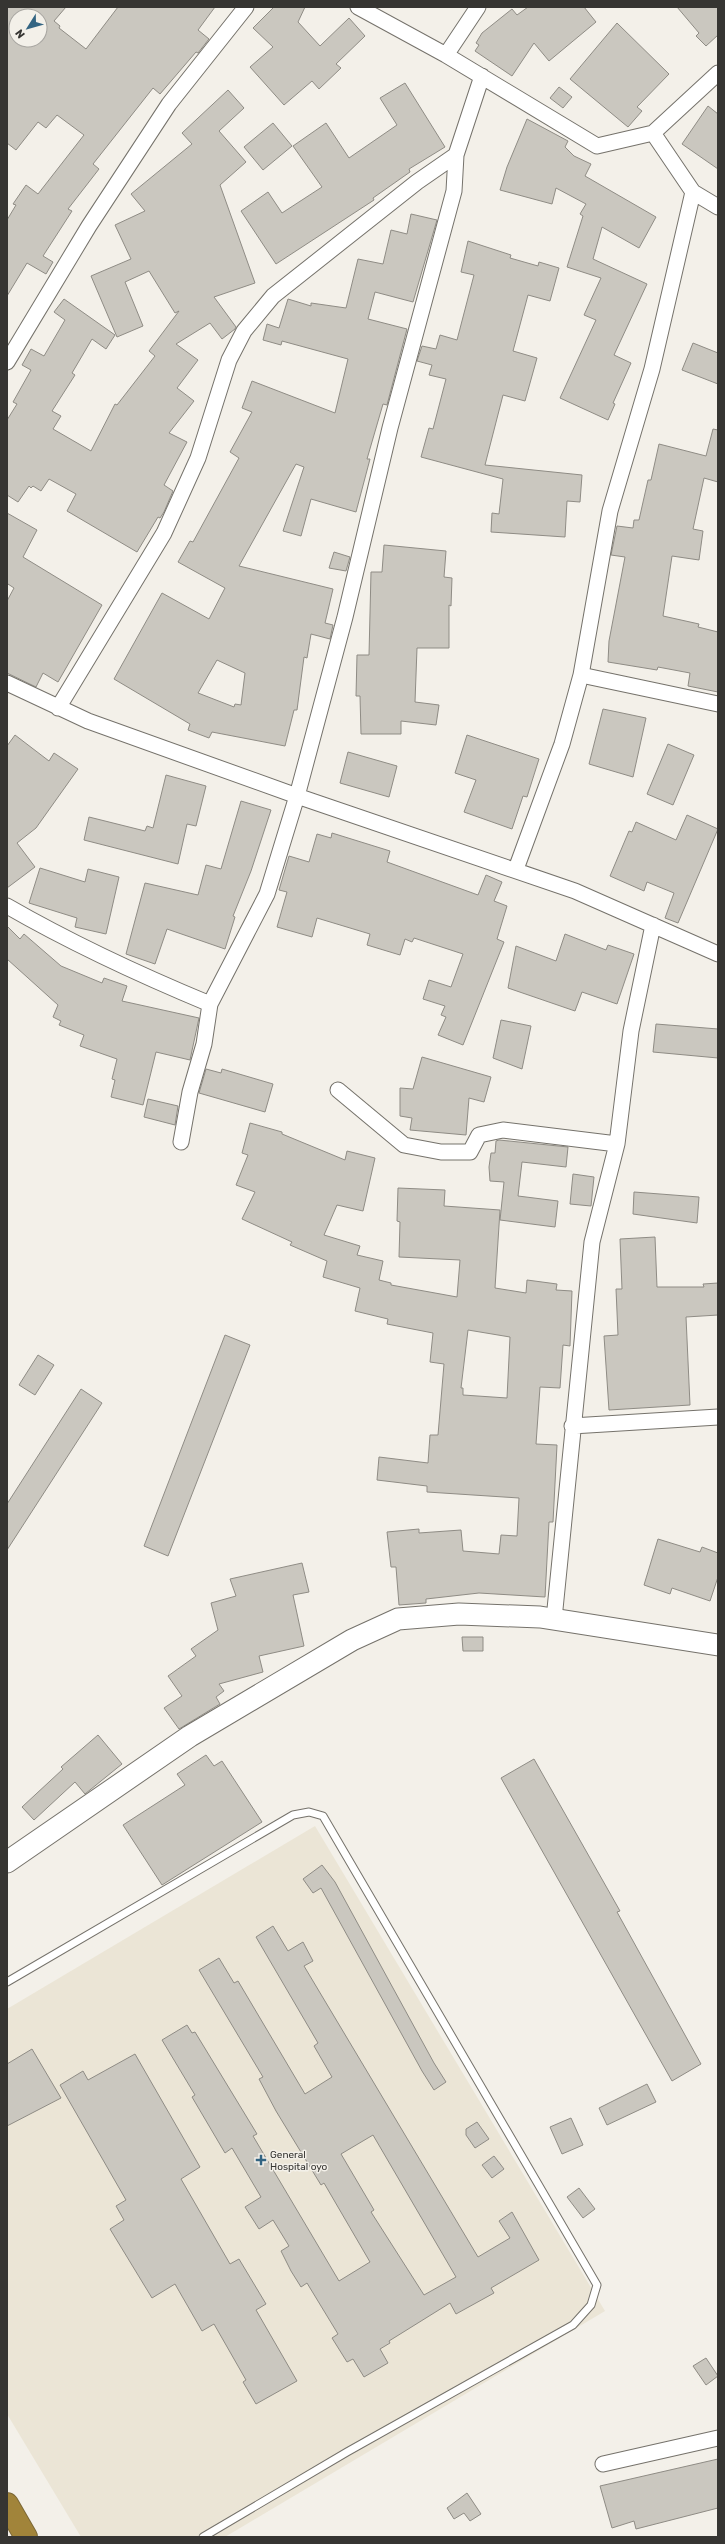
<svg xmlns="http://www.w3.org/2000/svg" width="725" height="2544" font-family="Rubik,sans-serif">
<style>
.built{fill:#ebe5d6}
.building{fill:#cac7bf;stroke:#8f8c85;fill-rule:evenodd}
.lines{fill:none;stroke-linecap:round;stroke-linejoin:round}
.lane-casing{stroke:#75726b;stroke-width:9}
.street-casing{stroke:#75726b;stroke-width:17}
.secondary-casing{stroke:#75726b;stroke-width:23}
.highway-casing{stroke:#7c6837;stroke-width:24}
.lane{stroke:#fff;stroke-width:7}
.street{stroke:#fff;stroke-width:15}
.secondary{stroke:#fff;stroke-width:21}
.highway{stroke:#a1843a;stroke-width:22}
.poi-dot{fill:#336482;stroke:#f3f0e9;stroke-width:1.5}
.labels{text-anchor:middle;stroke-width:3;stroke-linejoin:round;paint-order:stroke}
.poi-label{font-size:10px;fill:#363532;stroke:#f3f0e9;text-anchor:start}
</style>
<rect width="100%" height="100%" fill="#f3f0e9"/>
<!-- built -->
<path class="built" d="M315,1826L605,2311L225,2537H81L7,2414V2009Z"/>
<!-- building -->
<path class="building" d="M7,7H66L54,21L60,26L59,28L86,49L118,7H215L198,30L209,39L198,53L196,52L160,94L153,88L93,164L99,169L68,209L72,211L43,256L53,262L46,274L27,263L7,296V220L16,205L13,204L26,185L38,194L84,135L57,115L46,128L38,122L16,150L7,143ZM16,16H40V40H16Z
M274,7H305L298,22L320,46L349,18L365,36L336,64L341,68L319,89L312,81L284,105L250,67L273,47L253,28Z
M528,7H584L596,22L549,61L534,43L512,76L475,51L479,45L476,43L482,33L512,9L517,15Z
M677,7H718V35L706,46L696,36L699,33Z
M617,23L669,74L637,107L642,111L628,127L570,79Z
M405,83L445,147L409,169L410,172L373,198L374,200L276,264L241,211L268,192L282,213L322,187L293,146L326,123L349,158L397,125L380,98Z
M559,87L572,97L563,108L550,98Z
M228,90L244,108L219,131L246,162L220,185L255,283L214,297L236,327L235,329L222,339L210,323L176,344L198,360L177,388L194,401L169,433L187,442L164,485L173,491L164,512L160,518L158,517L137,552L67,511L76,494L49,479L41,491L33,486L31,488L29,486L18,502L7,495V420L17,404L13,402L31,370L22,365L31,349L44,356L65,320L54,312L64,299L115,335L106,349L92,339L72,373L75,375L52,411L61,416L53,429L91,451L115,404L117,405L155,356L149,351L179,311L175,313L149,271L125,282L143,326L117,337L91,276L131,259L115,225L145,211L131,194L192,144L182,133Z
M708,106L718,114V169L682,144Z
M527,119L568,141L565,147L574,156L591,164L585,176L656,217L639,248L602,227L593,259L647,284L614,355L631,363L613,403L615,404L608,420L560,398L596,320L584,315L601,278L567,267L583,216L580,214L586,204L556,188L552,204L500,190L507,167Z
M273,123L292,146L263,170L244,147Z
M411,214L437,220L413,302L375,292L368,319L407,329L387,405L383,404L367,459H370L356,512L311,499L301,536L283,531L304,467L296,464L239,566L333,589L325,623L333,625L330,639L311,634L307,658L304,657L297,710H294L285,746L212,732L209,738L188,730L190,724L114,679L162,593L209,619L225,588L178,562L190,541L193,542L239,458L230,452L252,412L242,408L252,381L335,413L348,359L282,341L281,345L263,340L267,324L279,328L288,299L311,306V303L346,308L358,259L383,264L391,230L407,234ZM217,660L245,673L241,705L235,704L234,707L198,693Z
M468,241L511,255L510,258L538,266L539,262L559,268L550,301L528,295L513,351L537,358L525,401L503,395L485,465L582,475L580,502L567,501L565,537L491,532L492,513L499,514L503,479L421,457L429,428L433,429L446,379L429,375L432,365L417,361L422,346L436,349L440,335L457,340L474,275L461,272Z
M693,343L718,353V384L682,370Z
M713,429L718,430V482L704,478L693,529L703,531L699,560L672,556L663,616L699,624L698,627L718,632V692L688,686L690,673L658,667L657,670L608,662L609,641L625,557L611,555L617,526L633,528L634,520H639L648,480H651L659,444L706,456Z
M7,513L37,530L23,557L102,605L58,682L43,673L36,687L7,673V601L14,588L8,584L7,586Z
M384,545L446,551L444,577L452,578L451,606L449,605V648H417L415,702L439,705L436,725L401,721V734H361L360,696H356L357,655H369L371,572H382Z
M334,552L350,557L346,571L329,568Z
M603,709L646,718L633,777L589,764Z
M15,735L49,761L54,753L78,769L36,828L17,843L35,867L7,888V746Z
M467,735L539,759L527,797L523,796L512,829L464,812L476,780L455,773Z
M668,744L694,755L673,805L647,794Z
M348,752L397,766L389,797L340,783Z
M166,775L206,786L196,826L187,824L178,864L84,840L89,817L145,831L147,826L153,828Z
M241,801L271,810L251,871L233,916L235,917L225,949L167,929L155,964L126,954L145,883L198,895L206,865L221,869Z
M687,815L718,829L678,923L665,918L674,893L647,882L644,891L610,876L629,831L632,832L636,822L676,840Z
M332,833L390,851L387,862L478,895L486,875L502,882L494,901L507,906L497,939L504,942L463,1045L438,1035L446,1017L441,1015L445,1006L423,999L429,980L451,987L463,954L414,938L412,942L405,939L400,955L367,945L370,934L317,918L312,937L277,927L287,892L279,890L289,856L309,862L317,834L331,838Z
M40,868L85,882L88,869L119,877L106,934L75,927L77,918L29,903Z
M7,926L20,939L24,934L61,966L102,983L104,978L127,986L122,1001L199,1018L190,1060L156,1052L143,1105L111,1097L115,1080L112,1079L117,1059L80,1046L84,1035L59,1025L61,1021L53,1017L58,1005L7,959Z
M565,934L606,950L608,945L634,954L617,1004L582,992L575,1011L508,988L516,946L556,961Z
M501,1020L531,1026L522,1069L493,1058Z
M656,1024L718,1029V1058L653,1052Z
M422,1057L491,1077L484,1102L469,1098L466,1135L410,1130L412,1118L400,1116V1088L413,1089Z
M206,1069L221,1073L222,1069L273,1084L265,1112L199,1093Z
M148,1099L178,1106L175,1125L144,1117Z
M250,1123L282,1132V1134L345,1160L347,1151L375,1158L363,1211L337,1205L324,1235L360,1246L357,1255L383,1261L379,1280L391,1283V1285L457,1297L460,1260L399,1257L400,1222L397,1221L398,1188L445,1190L444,1206L500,1210L495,1288L526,1293L527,1280L557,1284L556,1290L572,1291L570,1346L563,1345L560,1388L540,1387L536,1444L557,1445L553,1522H549L545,1597L479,1593L426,1599V1603L399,1605L396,1567H391L387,1532L419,1529V1533L461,1530L463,1551L499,1554L501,1535L517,1536L519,1498L427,1492V1486L377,1480L379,1457L428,1463L430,1435H438L444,1364L430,1362L433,1333L387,1324L388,1319L355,1311L360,1288L323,1277L327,1261L290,1245L292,1242L242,1219L255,1192L236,1185L248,1155L242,1153ZM468,1330L510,1337L507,1398L463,1395V1388H461Z
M499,1140L568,1147L566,1167L522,1162L518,1196L558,1201L555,1227L500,1220L504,1182L490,1181L489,1167L491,1153H495L496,1141Z
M573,1174L594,1177L591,1206L570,1204Z
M634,1192L699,1197L697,1223L633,1214Z
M655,1237L657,1287H704L703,1284L718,1283V1315L686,1317L690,1405L609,1410L604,1336L618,1335L616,1289H622L620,1239Z
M225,1335L250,1345L168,1556L144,1546Z
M38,1355L54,1365L35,1395L19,1385Z
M81,1389L102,1403L7,1550V1504Z
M658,1539L700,1552L702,1547L718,1553V1577L710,1601L672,1588L670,1594L644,1585Z
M302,1563L309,1592L293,1595L304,1646L259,1656L263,1672L219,1684L224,1691L216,1697L220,1704L179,1729L164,1708L182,1696L168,1676L196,1656L191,1649L218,1630L211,1603L236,1596L230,1579Z
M462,1637H483V1651H463Z
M98,1735L122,1764L85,1794L75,1782L34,1820L22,1807L63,1769L61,1767Z
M206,1755L214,1766L222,1761L262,1822L162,1885L123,1825L185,1785L177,1774Z
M534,1759L620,1911L617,1912L701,2064L672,2081L501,1778Z
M322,1865L335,1882L434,2063L446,2082L434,2090L422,2071L321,1888L313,1893L303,1879Z
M273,1926L288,1951L303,1942L313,1961L304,1966L478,2257L510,2238L499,2221L512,2212L539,2260L491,2288L494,2293L456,2314L450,2303L389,2341L390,2343L380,2349L388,2363L364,2377L353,2359L347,2362L332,2338L338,2334L307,2283L301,2287L291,2271L281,2251L289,2246L273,2220L259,2229L245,2207L261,2197L232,2148L225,2153L192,2097L195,2095L162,2040L187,2025L192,2033L195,2032L257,2134L253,2136L339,2281L370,2262L324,2183L321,2185L276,2111L259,2079L263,2077L199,1970L219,1958L234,1983L238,1981L305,2094L332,2077L314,2046L318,2043L256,1937ZM373,2135L456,2277L424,2295L371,2212L374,2210L341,2154Z
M32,2049L61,2098L7,2126V2064Z
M135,2054L200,2167L181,2179L230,2264L239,2259L266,2304L256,2310L297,2381L256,2404L243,2382L246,2380L214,2324L202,2331L175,2284L152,2298L110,2229L124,2220L116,2206L126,2200L60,2085L83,2071L88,2080Z
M647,2084L656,2102L607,2125L599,2108Z
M571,2118L583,2145L562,2154L550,2127Z
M477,2122L489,2139L475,2148L466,2135V2129Z
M494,2156L504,2169L492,2178L482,2165Z
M579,2188L595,2209L583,2218L567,2197Z
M706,2358L718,2376L706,2385L693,2366Z
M718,2459V2508L636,2529L634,2521L612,2528L600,2486Z
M467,2493L481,2514L470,2521L464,2513L454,2519L447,2508Z"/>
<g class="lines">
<defs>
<path id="lane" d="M7,1982L293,1815L309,1812L323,1816L597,2285L591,2305L573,2325L347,2452L203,2537"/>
<path id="street" d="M358,7L446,55L597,146L653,133L693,192L718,207
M446,55L478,7
M653,133L718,73
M7,362L89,226L169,104L246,7
M581,675L718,704
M7,683L88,721L297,796L575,891L718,954
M58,708L164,533L198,458L229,360L244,331L273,296L417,182L456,155
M516,869L562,744L581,675L610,511L652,369L693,192
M7,906C73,944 140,975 210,1004
M338,1090L404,1145L441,1152H470L479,1135L503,1130L617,1144
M181,1142L190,1092L204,1044L210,1004L267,894L297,796L345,617L390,428L454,191L456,155L482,76
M572,1426L718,1417
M554,1619L592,1242L617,1144L631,1031L653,925
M603,2464L718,2438"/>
<path id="secondary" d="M7,1862L190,1736L352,1640L398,1619L459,1614L540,1617L718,1645"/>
<path id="highway" d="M7,2504L26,2537"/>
</defs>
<!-- lane casing -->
<use href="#lane" class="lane-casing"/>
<!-- street casing -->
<use href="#street" class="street-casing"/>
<!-- secondary casing -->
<use href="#secondary" class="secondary-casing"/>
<!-- highway casing -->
<use href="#highway" class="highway-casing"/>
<!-- lane -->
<use href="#lane" class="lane"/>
<!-- street -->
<use href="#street" class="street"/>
<!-- secondary -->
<use href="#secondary" class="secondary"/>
<!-- highway -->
<use href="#highway" class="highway"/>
</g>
<!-- markers -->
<path class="poi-dot" d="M259 2154h4v4h4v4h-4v4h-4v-4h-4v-4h4z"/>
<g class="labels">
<!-- poi labels -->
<g class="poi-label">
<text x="270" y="2158">General<tspan x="270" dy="12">Hospital oyo</tspan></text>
</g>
</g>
<!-- border -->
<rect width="725" height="2544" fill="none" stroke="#363532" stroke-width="16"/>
<!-- north arrow -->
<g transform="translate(28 28) rotate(233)"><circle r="19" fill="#f3f0e9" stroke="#a7a5a0"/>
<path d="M0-3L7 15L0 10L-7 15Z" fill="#336482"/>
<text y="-6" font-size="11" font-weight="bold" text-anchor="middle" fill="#363532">N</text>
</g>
</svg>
